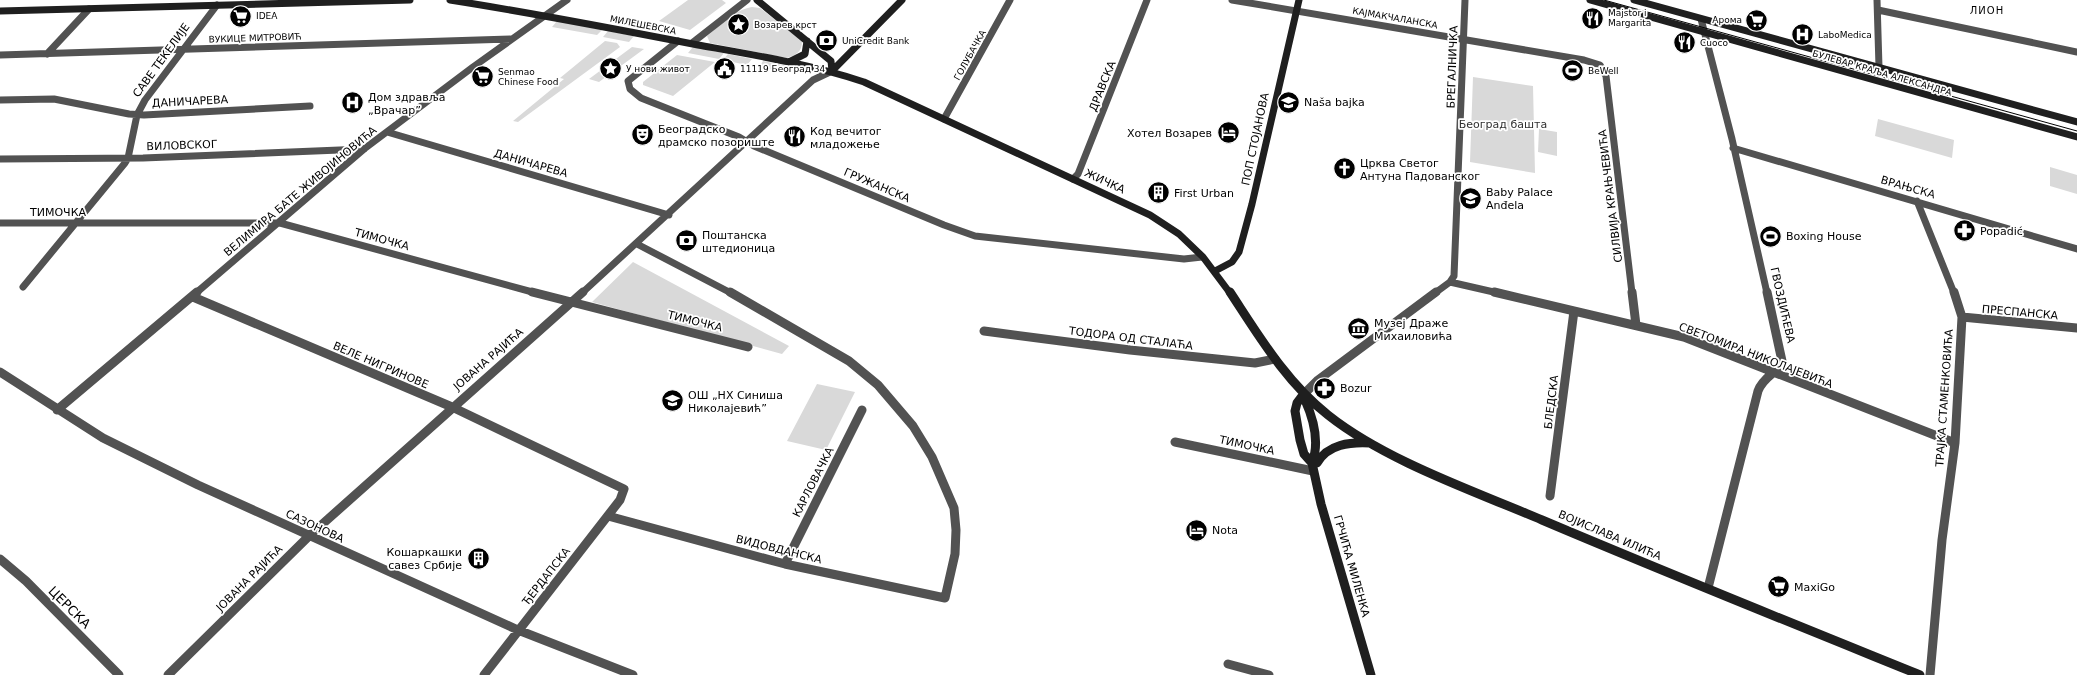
<svg xmlns="http://www.w3.org/2000/svg" width="2077" height="675" font-family="'DejaVu Sans',sans-serif">
<style>
.green{fill:#d9d9d9}
.lines{fill:none;stroke-linecap:round;stroke-linejoin:round}
.street-far1{stroke:#525252;stroke-width:7}
.street{stroke:#525252;stroke-width:9}
.secondary-far1{stroke:#1f1f1f;stroke-width:7}
.secondary{stroke:#1f1f1f;stroke-width:9}
.tram{stroke:#000;stroke-width:1}
.labels{text-anchor:middle;stroke-width:3.5;stroke-linejoin:round;paint-order:stroke}
.far-poi-label{font-size:9px;fill:#000;stroke:#fff;text-anchor:start}
.far-street-label{font-size:9px;fill:#000;stroke:#fff}
.far-neighbourhood-label{font-size:10px;letter-spacing:1px;fill:#000;stroke:#fff}
.street-label{font-size:11px;fill:#000;stroke:#fff}
.poi-label{font-size:11px;fill:#000;stroke:#fff;text-anchor:start}
.park-label{font-size:11px;fill:#303030;stroke:#fff}
.near-street-label{font-size:13px;fill:#000;stroke:#fff}
</style>
<rect width="100%" height="100%" fill="#fff"/>
<!-- green -->
<path class="green" d="M688,0H722L726,3L690,30L659,21Z
M752,7L760,8L802,41C802,52 796,55 787,58L710,43L707,36C721,25 734,10 752,7Z
M557,21L602,30L597,35L552,27Z
M608,31L634,36L629,42L603,37Z
M605,41L617,43L620,47L518,122L513,121L564,79L560,78Z
M632,47L644,49L599,82L589,79Z
M693,47L724,53L719,59L688,53Z
M728,54L752,59L747,65L723,60Z
M677,55L715,62L673,96L643,85V82Z
M763,61L787,66L783,72L759,67Z
M1473,77L1533,86L1535,173L1470,162Z
M1878,119L1954,140L1952,158L1875,136Z
M1539,129L1557,132V156L1538,152Z
M2050,167L2077,175V194L2050,186Z
M633,262L789,346L782,354L592,302Z
M817,384L855,392L826,450L787,441Z"/>
<g class="lines">
<!-- street-far1 -->
<path class="street-far1" d="M1232,0L1584,60L1600,65L1606,76L1632,293
M1877,0L1879,67
M1878,10L2077,52
M1701,19L1732,139L1767,293
M678,41L628,81L630,89L641,98L739,137L754,146L944,225L975,236L1184,259L1202,257
M692,43L747,0
M47,54L89,9
M0,55L510,39
M0,100L54,99L129,114L144,115L310,106
M944,119L1010,0
M387,132L669,215
M1733,148L2077,249
M0,159L143,158L364,149
M1073,179L1078,174L1147,0
M1917,201L1954,293
M0,223H280L536,293
M637,244L731,293
M1450,282L1498,293
M23,287L125,163L128,158L137,115L145,100L217,5
M196,293L364,149L473,67L567,0
M582,293L813,80L832,71
M1435,293L1450,282L1454,276L1465,0"/>
<!-- street -->
<path class="street" d="M532,292L748,347
M1494,292L1684,337L1955,443
M1632,292L1636,325
M193,297L452,407L624,489L620,500L484,675
M1962,317L2077,328
M984,331L1130,350L1255,363L1275,359
M0,372L103,438L198,485L518,630L633,675
M1303,395L1318,380L1436,292
M57,410L197,292
M1175,442L1313,471
M1550,496L1574,311
M608,516L785,564L945,598L955,554L956,530L954,508L932,457L913,426L878,385L849,361L730,292
M0,559L26,581L119,675
M785,564L862,410
M1708,588L1758,391C1764,375 1779,373 1782,361L1767,292
M1228,664L1269,675
M168,675L309,536L583,292
M1930,675L1942,540L1955,443L1962,317L1954,292"/>
<!-- secondary-far1 -->
<path class="secondary-far1" d="M450,0C533,13 616,29 698,45C754,55 810,64 864,82L1150,215L1179,234L1203,257L1230,293
M757,0L831,61L832,71
M1590,0L2077,137
M1634,0L2077,122
M0,11L410,0
M789,62L805,54L807,41
M832,71L902,0
M1215,271L1232,262L1239,252L1252,204L1299,0"/>
<!-- secondary -->
<path class="secondary" d="M1230,292C1259,336 1286,382 1328,415C1386,461 1474,491 1542,520C1667,573 1794,624 1920,675
M1303,395L1297,403L1295,411L1300,440L1304,454L1312,463L1321,504L1371,675
M1305,400C1314,420 1320,442 1312,463
M1317,463C1328,444 1350,442 1370,443"/>
<!-- tram -->
<path class="tram" d="M1604,0L2077,131"/>
</g>
<!-- icons -->
<defs>
<symbol id="supermarket-disc" viewBox="-11 -11 22 22"><circle r="9.5" fill="#000" stroke="#fff"/><path d="M-6-5.5h2.5l.6 2H6L4.5 2H-2.5L-4.4-4H-6ZM-1.5 3.2a1.3 1.3 0 1 0 .1 0ZM3 3.2a1.3 1.3 0 1 0 .1 0Z" fill="#fff"/></symbol>
<symbol id="restaurant-disc" viewBox="-11 -11 22 22"><circle r="9.5" fill="#000" stroke="#fff"/><path d="M-5-6h1v4h1v-4h1v4h1v-4h1v5L-1.5 .5V6h-2V.5L-5-1ZM5-6V6H3V1.5H1.5Q1.5-4 5-6Z" fill="#fff"/></symbol>
<symbol id="sight-disc" viewBox="-11 -11 22 22"><circle r="9.5" fill="#000" stroke="#fff"/><path d="M0-6L1.8-2.2L6-1.7L2.9 1.2L3.7 5.4L0 3.3L-3.7 5.4L-2.9 1.2L-6-1.7L-1.8-2.2Z" fill="#fff"/></symbol>
<symbol id="hospital-disc" viewBox="-11 -11 22 22"><circle r="9.5" fill="#000" stroke="#fff"/><path d="M-5-5h3v3.5h4V-5h3V5h-3V1.5h-4V5h-3Z" fill="#fff"/></symbol>
<symbol id="bank-disc" viewBox="-11 -11 22 22"><circle r="9.5" fill="#000" stroke="#fff"/><path d="M-6-4H6V4H-6ZM0-2.3a2.3 2.3 0 1 0 0 4.6a2.3 2.3 0 1 0 0-4.6Z" fill="#fff"/></symbol>
<symbol id="civic-disc" viewBox="-11 -11 22 22"><circle r="9.5" fill="#000" stroke="#fff"/><path d="M-.6-6.5H3V-4.5H.6V-3L4-1V1h2V6H-6V1h2V-1L-.6-3ZM-1.2 2.5V6h2.4V2.5Z" fill="#fff"/></symbol>
<symbol id="stadium-disc" viewBox="-11 -11 22 22"><circle r="9.5" fill="#000" stroke="#fff"/><path d="M0-5a6.5 5 0 1 0 0 10a6.5 5 0 1 0 0-10ZM-3.5-1.8h7v3.6h-7Z" fill="#fff"/></symbol>
<symbol id="school-disc" viewBox="-11 -11 22 22"><circle r="9.5" fill="#000" stroke="#fff"/><path d="M0-5L7-2L0 1L-7-2ZM-4 1L0 2.5L4 1V4Q0 6-4 4Z" fill="#fff"/></symbol>
<symbol id="hotel-disc" viewBox="-11 -11 22 22"><circle r="9.5" fill="#000" stroke="#fff"/><path d="M-6-4.5h1.5V1H6V5H4.5V3h-9V5H-6ZM-4 0a1.8 1.8 0 1 1 3.6 0ZM.5 0V-2.5h3Q6-2.5 6 0Z" fill="#fff"/></symbol>
<symbol id="theatre-disc" viewBox="-11 -11 22 22"><circle r="9.5" fill="#000" stroke="#fff"/><path d="M-5-5.5Q0-4 5-5.5V0Q5 5 0 6Q-5 5-5 0ZM-3.3-2.5H-1v1.5H-3.3ZM1-2.5H3.3v1.5H1ZM-2.8 1Q0 5.5 2.8 1Z" fill="#fff"/></symbol>
<symbol id="church-disc" viewBox="-11 -11 22 22"><circle r="9.5" fill="#000" stroke="#fff"/><path d="M-1.2-6h2.4v3.5h3.3v2.4h-3.3V6h-2.4V-.1h-3.3v-2.4h3.3Z" fill="#fff"/></symbol>
<symbol id="building-disc" viewBox="-11 -11 22 22"><circle r="9.5" fill="#000" stroke="#fff"/><path d="M-4-6H4V6H1V3H-1V6H-4ZM-2.5-4.3h1.7v1.8h-1.7ZM.8-4.3h1.7v1.8H.8ZM-2.5-1h1.7V.8h-1.7ZM.8-1h1.7V.8H.8Z" fill="#fff"/></symbol>
<symbol id="pharmacy-disc" viewBox="-11 -11 22 22"><circle r="9.5" fill="#000" stroke="#fff"/><path d="M-2-6h4v4h4v4h-4v4h-4v-4h-4v-4h4Z" fill="#fff"/></symbol>
<symbol id="museum-disc" viewBox="-11 -11 22 22"><circle r="9.5" fill="#000" stroke="#fff"/><path d="M0-6L6-3V-2H-6V-3ZM-5-1h2V3h-2ZM-1-1h2V3h-2ZM3-1h2V3H3ZM-6 4H6V6H-6Z" fill="#fff"/></symbol>
</defs>
<g fill-rule="evenodd">
<use href="#supermarket-disc" x="228" y="4" width="25" height="25"/>
<use href="#restaurant-disc" x="1580" y="6" width="25" height="25"/>
<use href="#supermarket-disc" x="1744" y="8" width="25" height="25"/>
<use href="#sight-disc" x="726" y="12" width="25" height="25"/>
<use href="#hospital-disc" x="1790" y="22" width="25" height="25"/>
<use href="#bank-disc" x="814" y="28" width="25" height="25"/>
<use href="#restaurant-disc" x="1672" y="30" width="25" height="25"/>
<use href="#sight-disc" x="598" y="56" width="25" height="25"/>
<use href="#civic-disc" x="712" y="56" width="25" height="25"/>
<use href="#stadium-disc" x="1560" y="58" width="25" height="25"/>
<use href="#supermarket-disc" x="470" y="64" width="25" height="25"/>
<use href="#school-disc" x="1276" y="90" width="25" height="25"/>
<use href="#hospital-disc" x="340" y="90" width="25" height="25"/>
<use href="#hotel-disc" x="1216" y="120" width="25" height="25"/>
<use href="#theatre-disc" x="630" y="122" width="25" height="25"/>
<use href="#restaurant-disc" x="782" y="124" width="25" height="25"/>
<use href="#church-disc" x="1332" y="156" width="25" height="25"/>
<use href="#building-disc" x="1146" y="180" width="25" height="25"/>
<use href="#school-disc" x="1458" y="186" width="25" height="25"/>
<use href="#pharmacy-disc" x="1952" y="218" width="25" height="25"/>
<use href="#stadium-disc" x="1758" y="224" width="25" height="25"/>
<use href="#bank-disc" x="674" y="228" width="25" height="25"/>
<use href="#museum-disc" x="1346" y="316" width="25" height="25"/>
<use href="#pharmacy-disc" x="1312" y="376" width="25" height="25"/>
<use href="#school-disc" x="660" y="388" width="25" height="25"/>
<use href="#hotel-disc" x="1184" y="518" width="25" height="25"/>
<use href="#building-disc" x="466" y="546" width="25" height="25"/>
<use href="#supermarket-disc" x="1766" y="574" width="25" height="25"/>
</g>
<g class="labels">
<!-- far-poi labels -->
<g class="far-poi-label">
<text x="1608" y="16">Majstor i<tspan x="1608" dy="10">Margarita</tspan></text>
<text x="256" y="19">IDEA</text>
<text x="1742" y="23" text-anchor="end">Арома</text>
<text x="754" y="28">Возарев крст</text>
<text x="1818" y="38">LaboMedica</text>
<text x="842" y="44">UniCredit Bank</text>
<text x="1700" y="46">Cuoco</text>
<text x="626" y="72">У нови живот</text>
<text x="740" y="72">11119 Београд 34</text>
<text x="1588" y="74">BeWell</text>
<text x="498" y="75">Senmao<tspan x="498" dy="10">Chinese Food</tspan></text>
</g>
<!-- far-street labels -->
<g class="far-street-label">
<text transform="translate(1395 18) rotate(10)" y="3">КАЈМАКЧАЛАНСКА</text>
<text transform="translate(643 25) rotate(11)" y="3">МИЛЕШЕВСКА</text>
<text transform="translate(255 38) rotate(-2)" y="3">ВУКИЦЕ МИТРОВИЋ</text>
<text transform="translate(970 55) rotate(-61)" y="3">ГОЛУБАЧКА</text>
<text transform="translate(1882 73) rotate(16)" y="3">БУЛЕВАР КРАЉА АЛЕКСАНДРА</text>
</g>
<!-- far-neighbourhood labels -->
<g class="far-neighbourhood-label">
<text x="1987" y="14">ЛИОН</text>
</g>
<!-- street labels -->
<g class="street-label">
<text transform="translate(161 60) rotate(-54)" y="4">САВЕ ТЕКЕЛИЈЕ</text>
<text transform="translate(1452 67) rotate(-88)" y="4">БРЕГАЛНИЧКА</text>
<text transform="translate(1102 86) rotate(-68)" y="4">ДРАВСКА</text>
<text transform="translate(190 101) rotate(-3)" y="4">ДАНИЧАРЕВА</text>
<text transform="translate(1255 139) rotate(-78)" y="4">ПОП СТОЈАНОВА</text>
<text transform="translate(182 145) rotate(-2)" y="4">ВИЛОВСКОГ</text>
<text transform="translate(531 163) rotate(16)" y="4">ДАНИЧАРЕВА</text>
<text transform="translate(1105 181) rotate(25)" y="4">ЖИЧКА</text>
<text transform="translate(877 185) rotate(23)" y="4">ГРУЖАНСКА</text>
<text transform="translate(1908 187) rotate(16)" y="4">ВРАЊСКА</text>
<text transform="translate(300 191) rotate(-40)" y="4">ВЕЛИМИРА БАТЕ ЖИВОЈИНОВИЋА</text>
<text transform="translate(1610 196) rotate(-97)" y="4">СИЛВИЈА КРАЊЧЕВИЋА</text>
<text x="58" y="216">ТИМОЧКА</text>
<text transform="translate(382 239) rotate(15)" y="4">ТИМОЧКА</text>
<text transform="translate(1783 305) rotate(77)" y="4">ГВОЗДИЋЕВА</text>
<text transform="translate(2020 312) rotate(5)" y="4">ПРЕСПАНСКА</text>
<text transform="translate(695 321) rotate(14)" y="4">ТИМОЧКА</text>
<text transform="translate(1131 338) rotate(7)" y="4">ТОДОРА ОД СТАЛАЋА</text>
<text transform="translate(1756 355) rotate(21)" y="4">СВЕТОМИРА НИКОЛАЈЕВИЋА</text>
<text transform="translate(488 359) rotate(-41)" y="4">ЈОВАНА РАЈИЋА</text>
<text transform="translate(381 365) rotate(23)" y="4">ВЕЛЕ НИГРИНОВЕ</text>
<text transform="translate(1944 398) rotate(-86)" y="4">ТРАЈКА СТАМЕНКОВИЋА</text>
<text transform="translate(1551 402) rotate(-83)" y="4">БЛЕДСКА</text>
<text transform="translate(1247 445) rotate(12)" y="4">ТИМОЧКА</text>
<text transform="translate(813 482) rotate(-63)" y="4">КАРЛОВАЧКА</text>
<text transform="translate(315 526) rotate(25)" y="4">САЗОНОВА</text>
<text transform="translate(1610 535) rotate(23)" y="4">ВОЈИСЛАВА ИЛИЋА</text>
<text transform="translate(779 549) rotate(14)" y="4">ВИДОВДАНСКА</text>
<text transform="translate(1352 566) rotate(74)" y="4">ГРЧИЋА МИЛЕНКА</text>
<text transform="translate(546 576) rotate(-52)" y="4">ЂЕРДАПСКА</text>
<text transform="translate(249 578) rotate(-45)" y="4">ЈОВАНА РАЈИЋА</text>
</g>
<!-- poi labels -->
<g class="poi-label">
<text x="368" y="101">Дом здравља<tspan x="368" dy="13">„Врачар”</tspan></text>
<text x="1304" y="106">Naša bajka</text>
<text x="658" y="133">Београдско<tspan x="658" dy="13">драмско позориште</tspan></text>
<text x="810" y="135">Код вечитог<tspan x="810" dy="13">младожење</tspan></text>
<text x="1212" y="137" text-anchor="end">Хотел Возарев</text>
<text x="1360" y="167">Црква Светог<tspan x="1360" dy="13">Антуна Падованског</tspan></text>
<text x="1486" y="196">Baby Palace<tspan x="1486" dy="13">Anđela</tspan></text>
<text x="1174" y="197">First Urban</text>
<text x="1980" y="235">Popadić</text>
<text x="702" y="239">Поштанска<tspan x="702" dy="13">штедионица</tspan></text>
<text x="1786" y="240">Boxing House</text>
<text x="1374" y="327">Музеј Драже<tspan x="1374" dy="13">Михаиловића</tspan></text>
<text x="1340" y="392">Bozur</text>
<text x="688" y="399">ОШ „НХ Синиша<tspan x="688" dy="13">Николајевић”</tspan></text>
<text x="1212" y="534">Nota</text>
<text x="462" y="556" text-anchor="end">Кошаркашки<tspan x="462" dy="13">савез Србије</tspan></text>
<text x="1794" y="591">MaxiGo</text>
</g>
<!-- park labels -->
<g class="park-label">
<text x="1503" y="128">Београд башта</text>
</g>
<!-- near-street labels -->
<g class="near-street-label">
<text transform="translate(70 607) rotate(45)" y="5">ЦЕРСКА</text>
</g>
</g>
</svg>
